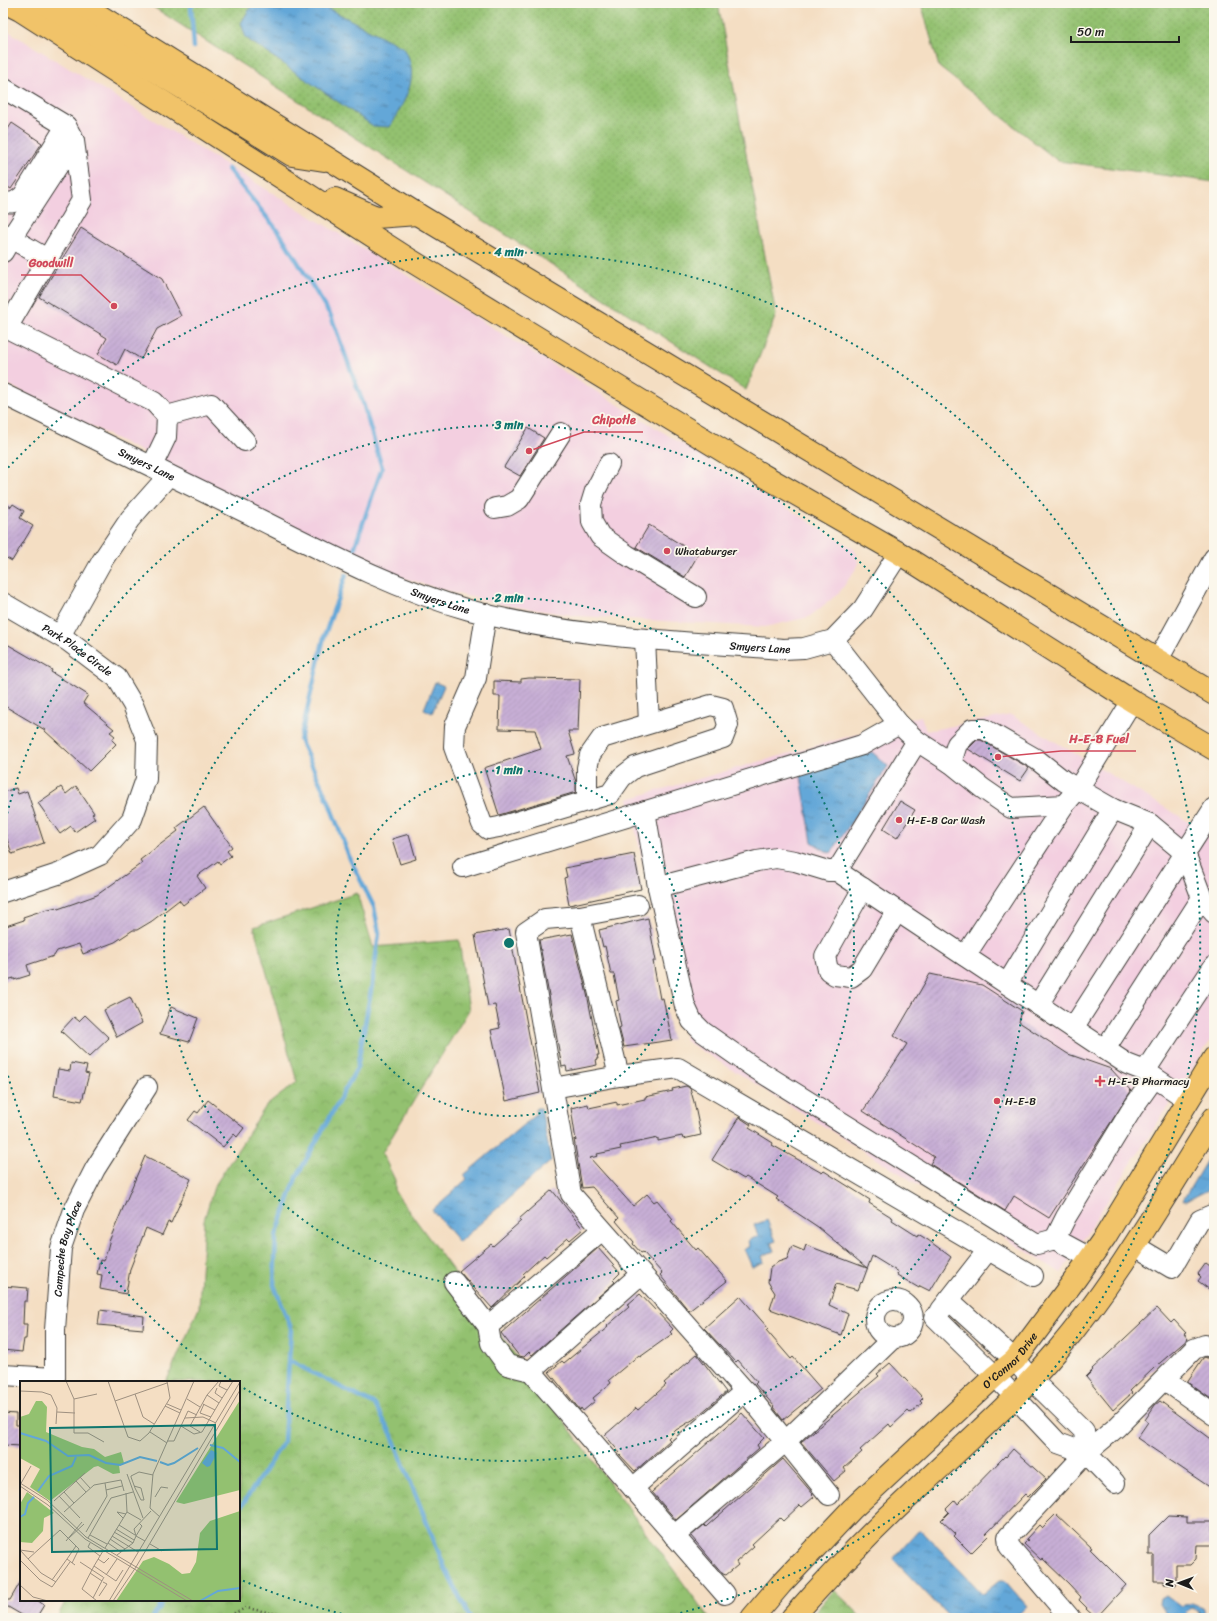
<svg xmlns="http://www.w3.org/2000/svg" width="1217" height="1621" font-family="Sriracha,sans-serif">
<style>
.built{fill:#f3cfe0}
.grass{fill:url(#grass-dots);stroke:#586e46}
.park{fill:url(#park-crowns);stroke:#586e46}
.water{fill:url(#water-ripples);stroke:#40627a}
.lines{fill:none;stroke-linecap:round;stroke-linejoin:round}
.stream{stroke:#63a7d8;stroke-width:4.5}
.building{fill:url(#building-hatch)}
.minor-casing{stroke:#3c3935;stroke-width:22}
.major-casing{stroke:#3c3935;stroke-width:24}
.path{stroke:#3c3935;stroke-width:2.5;stroke-dasharray:1 3;stroke-linecap:butt}
.minor{stroke:#fff;stroke-width:20}
.major{stroke:#f1c369;stroke-width:22}
.ring{fill:none;stroke:#0f766e;stroke-width:2;stroke-dasharray:2 4}
.poi-dot{fill:#d1495b;stroke:#fbf7ec;stroke-width:1.5}
.labels{text-anchor:middle;stroke-width:3.5;stroke-linejoin:round;paint-order:stroke}
.street-label{font-size:11px;fill:#1c1c1c;stroke:#fbf7ec}
.poi-label{font-size:11px;fill:#1c1c1c;stroke:#fbf7ec;text-anchor:start}
.inset-river{fill:none;stroke:#63a7d8;stroke-width:2}
.inset-road{fill:none;stroke:#9e9080;stroke-width:1}
.view{fill:#0f766e;fill-opacity:0.15;stroke:#0f766e;stroke-width:2}
.inset-edge{fill:none;stroke:#1c1c1c;stroke-width:2}
.centre{fill:#0f766e;stroke:#fbf7ec;stroke-width:2}
.ring-label{font-size:12px;text-anchor:middle;font-weight:bold;fill:#0f766e;stroke:#fbf7ec;stroke-width:3.5;stroke-linejoin:round;paint-order:stroke}
.leader{fill:none;stroke:#d1495b;stroke-width:1.5}
.callout-dot{fill:#d1495b;stroke:#fbf7ec;stroke-width:1.5}
.callout-label{font-size:12px;text-anchor:middle;font-weight:bold;fill:#d1495b;stroke:#fbf7ec;stroke-width:3.5;stroke-linejoin:round;paint-order:stroke}
</style>
<defs>
<pattern id="grass-dots" width="8" height="8" patternUnits="userSpaceOnUse"><rect width="8" height="8" fill="#93c170"/><path d="M2 2h.1M6 6h.1" fill="none" stroke="#7ea560" stroke-width="1.8" stroke-linecap="round"/></pattern>
<pattern id="park-crowns" width="20" height="18" patternUnits="userSpaceOnUse"><rect width="20" height="18" fill="#93c170"/><path d="M2 6a3 3 0 1 1 6 0M12 15a3 3 0 1 1 6 0" fill="none" stroke="#7ea560"/></pattern>
<pattern id="water-ripples" width="26" height="14" patternUnits="userSpaceOnUse"><rect width="26" height="14" fill="#63a7d8"/><path d="M2 4q2-2 4 0t4 0M15 11q2-2 4 0t4 0" fill="none" stroke="#5187ae"/></pattern>
<pattern id="building-hatch" width="6" height="6" patternUnits="userSpaceOnUse"><rect width="6" height="6" fill="#c8afd6"/><path d="M-1 1l2-2M0 6l6-6M5 7l2-2" fill="none" stroke="#ab96b7"/></pattern>
</defs>
<rect width="100%" height="100%" fill="#fbf7ec"/>
<filter id="ink" filterUnits="userSpaceOnUse"><feTurbulence type="fractalNoise" baseFrequency=".025" numOctaves="2"/><feDisplacementMap in="SourceGraphic" scale="8" xChannelSelector="R" yChannelSelector="G"/><feConvolveMatrix kernelMatrix="1 2 1 2 8 2 1 2 1" color-interpolation-filters="sRGB"/></filter>
<filter id="wash" filterUnits="userSpaceOnUse"><feTurbulence type="fractalNoise" baseFrequency=".012" numOctaves="4" result="noise"/><feDisplacementMap in="SourceGraphic" scale="16" xChannelSelector="R" yChannelSelector="G"/><feGaussianBlur stdDeviation="0.9" result="paint"/><feColorMatrix in="noise" values="0 0 0 0 0 0 0 0 0 0 0 0 0 0 0 0 0 1.4 0 .05"/><feComposite in="paint" operator="in"/></filter>
<g filter="url(#wash)">
<rect width="100%" height="100%" fill="#f4dec3"/>
<!-- built -->
<path class="built" d="M3,28L854,549L857,554L858,563L855,570L839,593L809,617L765,627L578,616L504,605L454,593L400,577L238,500L3,382Z
M1011,715L1214,837V849L1209,865L1214,877V1035L1061,1273L686,1041L628,799L921,716L926,731Z"/>
<!-- grass -->
<path class="grass" d="M147,3H718L776,315L746,390Z
M921,3H1214V182L1058,161L939,67Z"/>
<!-- park -->
<path class="park" d="M357,893L373,947L459,940L469,1010L382,1153L395,1180V1192L709,1618H57L66,1600H239V1382H166L199,1308L204,1220L214,1187L266,1106L297,1082L254,927Z
M834,1590L863,1618H810Z"/>
<!-- water -->
<path class="water" d="M253,3H318L404,48C422,78 404,100 390,127L373,126L246,38L241,23Z
M435,682L444,686L432,713L424,709Z
M872,752L888,766L832,852L829,853L812,842L800,771Z
M536,1108H541L551,1161L459,1242L432,1210L467,1179L464,1175L536,1114Z
M1214,1148V1187L1186,1201L1183,1200Z
M767,1220L776,1241L771,1243L774,1251L762,1256L764,1262L752,1267L744,1249L750,1247L748,1241L758,1236L754,1225Z
M920,1529L983,1594L999,1581H1005L1027,1606L1015,1618H950L893,1559Z
M1166,1595L1181,1606L1192,1603L1202,1607L1205,1613V1618H1199V1611L1192,1608L1185,1612L1191,1618H1161L1164,1617L1165,1612L1160,1604L1161,1598Z"/>
<g class="lines">
<!-- stream -->
<path class="stream" d="M193,3L191,7L194,47
M228,169L281,235L331,316L363,403L382,468L353,552
M290,1361L375,1405L391,1433L445,1568L470,1618
M239,1510L284,1441L291,1328L274,1285L276,1236L296,1178L357,1068L372,985L379,933L374,907L350,859L328,800L300,740L324,637L346,575
M153,1618L164,1600"/>
</g>
<g id="blocks">
<!-- building -->
<path class="building" d="M12,123L42,143L11,189L3,184V126L8,129Z
M81,228L162,279L181,316L157,329L141,359L125,349L117,365L98,354L107,338L39,297Z
M528,428L544,438L520,476L504,467Z
M3,502L11,507L13,504L24,511L20,518L33,526L12,561L3,556Z
M649,525L698,555L685,577L636,547Z
M7,644L52,670L51,672L88,695L83,703L114,729L110,732L115,736L112,740L116,744L89,771L45,731V730L3,705V650Z
M529,678L580,679L578,731H568L575,754L567,756L576,782V792L499,815L484,768L541,749L535,730L499,729L500,696H494V681L521,682V679Z
M977,740H981L1029,768L1020,781L968,749Z
M76,786L94,813L92,814L95,818L75,832L71,826L60,834L38,803L61,787L66,794Z
M16,788L18,794L27,791L44,843L12,854L3,827V792Z
M900,801L915,810L897,838L883,829Z
M204,807L232,847L227,851L231,856L220,864L218,861L197,876L205,888L183,905L179,900L152,921L137,930H133L115,942L83,954L79,944L57,951L54,956L27,965L30,975L14,980V978L3,981V927L24,920L23,917L44,910L57,907L58,909L97,895L142,863L140,860L178,831L176,828Z
M409,834L416,859L400,864L392,839Z
M634,854L641,889L569,905L564,878L567,877L565,868Z
M648,918L656,961H653L660,999L663,998L672,1040L624,1047L619,1028L621,1027L616,1001L619,1000L614,974H611L605,946L603,947L599,930Z
M509,929L540,1093L506,1101L491,1030L500,1028L495,1005L488,1006L475,935Z
M572,934L587,994L599,1055H597L598,1059H596L597,1065L567,1071L566,1066L562,1067L539,940Z
M930,974L982,985L1022,1011L1019,1022L1068,1054L1111,1069L1131,1091L1049,1218L1014,1196L1005,1211L930,1164L934,1157L863,1111L907,1044L894,1036Z
M130,997L142,1023L117,1037L104,1010Z
M171,1007L198,1018L189,1042L160,1034Z
M85,1015L109,1038L89,1057L61,1031L74,1017L79,1021Z
M71,1063L87,1066L85,1073L89,1074L82,1101L54,1096L58,1069L70,1071Z
M686,1086L690,1088L694,1102L701,1135L683,1139L682,1136L658,1141V1138L620,1146L621,1149L597,1154L598,1156L590,1158L633,1206L647,1194L654,1202L657,1200L673,1219L671,1221L696,1250L698,1248L727,1281L689,1311L660,1275L662,1273L643,1252L641,1253L633,1244L634,1242L616,1221L619,1218L592,1187L582,1188L574,1139L576,1141L571,1108L588,1104L589,1108L617,1102V1105L645,1099V1097L673,1091L672,1089Z
M208,1100L244,1128L237,1137L234,1134L223,1147L188,1120L195,1111L198,1113Z
M739,1117L751,1125L749,1128L773,1143L772,1145L822,1173L824,1171L870,1200L869,1203L893,1218L892,1220L917,1236L918,1234L928,1240L951,1257L930,1291L920,1286L919,1288L897,1275L898,1272L872,1256L862,1283L861,1282L858,1290L836,1284L829,1305L848,1314L841,1335L770,1309L775,1293L768,1282L770,1268L778,1262L787,1259L792,1246L804,1251L806,1245L867,1268L818,1227L776,1199L778,1197L746,1177L744,1179L712,1160Z
M145,1156L191,1179L171,1223L168,1222L162,1235L146,1228L130,1269L126,1294L100,1289L102,1275L97,1274L100,1260L104,1261L110,1239Z
M552,1190L583,1229L570,1240L568,1238L546,1257L544,1255L523,1274L525,1276L492,1308L459,1271L491,1244L493,1246L521,1221L519,1219Z
M598,1248L620,1273L613,1280L615,1282L532,1355L529,1352L524,1357L519,1356L501,1333Z
M1214,1260V1293L1198,1281L1201,1277L1198,1274L1206,1263L1210,1266Z
M3,1286L28,1288L27,1301H24L23,1324H27L26,1339H24L22,1352L3,1350Z
M640,1294L673,1329L670,1332L672,1334L640,1357L639,1355L609,1380L611,1383L593,1398L595,1401L583,1411L581,1408L580,1410L549,1372L562,1361L564,1363L608,1327L607,1326L629,1307L627,1305Z
M740,1296L768,1328L766,1330L791,1359L793,1357L821,1389L783,1420L773,1407L774,1406L755,1384L757,1382L738,1360L736,1362L704,1328Z
M1157,1308L1171,1323L1174,1320L1186,1333L1184,1334L1188,1339L1154,1368L1130,1391L1132,1393L1113,1410L1086,1377L1093,1370L1092,1369Z
M100,1310L144,1316L143,1329L98,1325Z
M697,1354L726,1392L694,1419L676,1430L668,1438L670,1440L635,1471L619,1454L620,1453L605,1435L636,1408L638,1410L666,1385L664,1383Z
M1205,1357L1214,1362V1401L1187,1382L1203,1358Z
M890,1363L923,1398L920,1401L922,1403L910,1413L908,1411L891,1427L889,1424L860,1450L862,1452L844,1468L846,1471L834,1481L801,1442L879,1376L877,1374Z
M1160,1401L1214,1441V1490L1137,1438L1148,1422L1145,1420L1155,1405Z
M3,1413L16,1414V1425H21V1446L3,1445Z
M742,1413L764,1438L757,1445L759,1448L676,1520L652,1492Z
M1013,1449L1046,1479L1028,1497L1025,1494L986,1534L988,1536L971,1553L954,1536L956,1534L941,1520L949,1512L946,1509L955,1500L958,1504L1005,1456L1006,1457Z
M783,1459L813,1494L812,1495L814,1497L802,1507L800,1505L783,1521L780,1518L752,1544L754,1546L736,1562L738,1565L726,1575L723,1574L691,1536L704,1525L706,1527L708,1525Z
M1056,1514L1092,1548L1090,1549L1126,1585L1096,1618L1086,1609L1087,1608L1079,1600L1081,1597L1069,1584L1042,1558L1041,1560L1024,1544L1028,1540L1026,1539L1039,1525L1042,1528Z
M1168,1516L1187,1517V1522H1213L1214,1545H1197L1196,1559L1190,1565H1176V1585L1164,1584V1581H1154V1555H1149V1535Z
M21,1581V1600H37L44,1605L36,1618H27L3,1604V1600H10Z"/>
</g>
</g>
<g filter="url(#ink)">
<use href="#blocks" fill-opacity="0" stroke="#3c3935" stroke-width="1"/>
<g class="lines">
<defs>
<g id="minor">
<path d="M3,88L66,126L74,141L82,200L7,328L154,402L167,416L166,437L152,466"/>
<path d="M3,201C12,205 16,201 23,196L66,126"/>
<path d="M3,234L11,238L74,141"/>
<path d="M3,252L11,238L47,259"/>
<path id="s1" d="M3,394C84,434 166,473 247,513C319,549 391,588 469,610C571,638 678,641 783,649L804,648L833,640L863,609L899,553"/>
<path d="M167,416L211,404L245,441"/>
<path d="M609,464L595,491L591,504L592,522L600,536L627,555L696,597"/>
<path d="M495,508L507,506L519,499L561,433"/>
<path id="s2" d="M3,603L68,641L117,678L133,705L147,740L146,779L132,819L100,855L58,874L3,892"/>
<path d="M486,614L476,678L455,726L454,747L482,824L488,829L499,827L610,794L622,777L635,767L723,738L728,725L723,708L711,705L602,738L590,755L587,768V801"/>
<path d="M60,636L102,561L130,519L169,475"/>
<path d="M645,639L649,723"/>
<path d="M833,640L899,724L917,741L951,763L982,788L1011,808L1064,805L1078,789L1113,809L1150,824L1185,853L1202,898L1214,913"/>
<path d="M1158,660L1214,558"/>
<path d="M917,741L837,871L1127,1064L1145,1071L1188,1100"/>
<path d="M951,763L957,744L972,729H984L1036,759L1064,781L1078,789L1132,701"/>
<path d="M645,811L658,887L685,1006L692,1021L703,1032L753,1067L1037,1244L1055,1239L1090,1258"/>
<path d="M463,867L862,745L899,724"/>
<path d="M658,887L757,861L776,858L795,861L828,871H837"/>
<path d="M863,888L825,956L828,970L835,975L851,977L862,969L897,911"/>
<path d="M638,905L580,916L545,919L526,932L571,1194L745,1391L829,1495"/>
<path d="M580,916L619,1076"/>
<path d="M965,956L1064,805"/>
<path d="M1007,984L1113,809"/>
<path d="M1038,1005L1150,824"/>
<path d="M1073,1028L1214,808"/>
<path d="M1105,1049L1202,898"/>
<path d="M1145,1071L1214,966"/>
<path d="M553,1088L619,1076L678,1068L1033,1276"/>
<path d="M1055,1239L1066,1217L1132,1109L1154,1078"/>
<path d="M1135,1246L1172,1268L1200,1220L1214,1214"/>
<path d="M454,1282L488,1326L491,1343L507,1365L531,1371L725,1594"/>
<circle cx="894" cy="1319" r="19"/>
<path d="M949,1300L1015,1360L1031,1379L1084,1431L1086,1453"/>
<path d="M941,1310L988,1250"/>
<path d="M935,1317L995,1376L1058,1443L1086,1453L1115,1483"/>
<path d="M488,1326L602,1230"/>
<path d="M531,1371L641,1274"/>
<path id="s3" d="M3,1375L55,1378V1330L61,1248L74,1210L95,1169L147,1087"/>
<path d="M1165,1380L1214,1415"/>
<path d="M633,1488L745,1391"/>
<path d="M674,1536L786,1441L893,1338"/>
<path d="M1070,1618L1009,1546L1008,1537L1086,1453L1117,1427L1194,1349L1205,1345L1214,1348"/>
</g>
<g id="major">
<path d="M6,3L20,10L410,260L761,474L899,553L1132,701L1214,749"/>
<path d="M44,3L292,155L324,160"/>
<path d="M79,3L417,214L1214,694"/>
<path d="M335,199L376,217L417,214"/>
<path id="s4" d="M752,1618L781,1584L852,1509L995,1376L1015,1360L1076,1278L1105,1237L1214,1058"/>
<path d="M792,1618C830,1575 869,1534 911,1495C960,1448 1013,1403 1057,1351C1118,1279 1164,1197 1214,1118"/>
</g>
</defs>
<!-- minor casing -->
<use href="#minor" class="minor-casing"/>
<!-- major casing -->
<use href="#major" class="major-casing"/>
<!-- path -->
<path class="path" d="M223,1618L246,1608L298,1618"/>
<!-- minor -->
<use href="#minor" class="minor"/>
<!-- major -->
<use href="#major" class="major"/>
</g>
</g>
<!-- distance rings -->
<g class="ring">
<circle cx="509" cy="943" r="173"/>
<circle cx="509" cy="943" r="345"/>
<path d="M231 1380A518 518 0 0 1 3 1055M3 831A518 518 0 1 1 242 1387"/>
<path d="M359 1618A691 691 0 0 1 239 1579M4 472A691 691 0 1 1 659 1618"/>
</g>
<!-- markers -->
<g class="poi-dot">
<circle cx="667" cy="551" r="4"/>
<circle cx="899" cy="820" r="4"/>
<path d="M1098 1075h4v4h4v4h-4v4h-4v-4h-4v-4h4z"/>
<circle cx="997" cy="1101" r="4"/>
</g>
<g class="labels">
<!-- street labels -->
<g class="street-label">
<text dy="4" stroke="none"><textPath href="#s1" startOffset="160">Smyers Lane</textPath></text>
<text dy="4" stroke="none"><textPath href="#s1" startOffset="484">Smyers Lane</textPath></text>
<text dy="4" stroke="none"><textPath href="#s1" startOffset="808">Smyers Lane</textPath></text>
<text dy="4" stroke="none"><textPath href="#s2" startOffset="88">Park Place Circle</textPath></text>
<text dy="4" stroke="none"><textPath href="#s3" startOffset="183">Campeche Bay Place</textPath></text>
<text dy="4" stroke="none"><textPath href="#s4" startOffset="365">O'Connor Drive</textPath></text>
</g>
<!-- poi labels -->
<g class="poi-label">
<text x="675" y="555">Whataburger</text>
<text x="907" y="824">H-E-B Car Wash</text>
<text x="1108" y="1085">H-E-B Pharmacy</text>
<text x="1005" y="1105">H-E-B</text>
</g>
</g>
<!-- overview -->
<g transform="translate(20 1381)">
<rect width="220" height="220" fill="#f4dec3"/>
<path d="M220,19V109L164,123L156,121ZM220,130V220H96L123,180L134,176L149,183L162,193L170,192L176,181L180,152L190,140Z" fill="#93c170"/>
<path d="M16,20H22L27,26L26,51L62,66L74,68L85,76L101,71L104,82L99,84L100,92L93,93L78,85L74,86L30,120L10,106L20,88L0,77V36L9,33ZM7,111L34,132L24,137L23,150L12,162L0,161V123Z" fill="#93c170"/>
<path d="M191,69L197,72L190,85L187,86L182,82Z" fill="#63a7d8"/>
<path class="inset-river" d="M0,52L26,60L48,75L69,74L86,82L100,84L120,76L137,80M190,64L203,67L220,81M140,81L148,84L154,82L178,67M18,110L29,95L52,85L56,76M0,136L5,133L8,122L14,116M180,220L198,210L220,207"/>
<path class="inset-road" d="M46,0L54,18V52H68L84,61M88,0L108,56L120,60L129,52L150,17L147,0M201,0L199,5L207,9M197,7L195,12L202,17M0,10L22,11L31,14L37,27L36,43M0,13V0M115,13L123,36L134,43M54,18L77,13M167,18L180,26M95,20L147,2M199,22L213,0M147,23L161,29M183,23L195,29M184,23L180,32L191,36M145,25L160,32M37,31L55,32M165,37L183,36L196,42M161,45L168,30L177,34M130,51L147,62M180,51L170,45L187,14L199,0M147,60H154L161,45L174,53L182,51L199,22L187,14M107,93L123,137M60,96L70,107M56,100L66,111M0,102L27,119L66,156L173,220M0,104L11,85M0,105L28,124L65,158L167,220M114,105L121,107L124,119H121L115,107L111,96V95L119,91L133,94M86,109L102,105M44,111L54,122M106,112L107,131M39,115L60,137M135,116L141,106L148,107M34,120L65,92M44,131L74,104L101,99L104,110M140,136L130,127L133,93L174,0M103,137L97,131L106,133M119,142L122,145L116,155L125,160M99,144L115,154M96,148L114,159M66,151L87,115L85,102M94,151L113,162M70,154L87,163M92,155L118,171M49,157L64,143M68,157L91,117L113,111M90,158L105,168M46,160L62,141M70,162L68,166L80,175M88,162L101,171M130,163L142,170M85,167L107,131L121,139M0,169L21,192L36,201M0,169L14,171M83,170L74,185L96,200L103,189M97,174L113,162L116,155L114,148L131,130M8,178L40,149L59,168L52,182M78,178L84,182L89,177M0,179L20,199L32,206L50,181M60,181L83,196M55,184L47,178L56,165M74,185L62,208L77,220M70,192L82,200M86,194L97,178M32,199L47,178M0,204L13,216M79,215L87,203L83,201M13,216L28,220M73,217L84,196M89,220L220,1M93,220L116,186L220,9"/>
<path class="view" d="M195,44L197,168L32,171L30,47Z"/>
<rect width="220" height="220" class="inset-edge"/>
</g>
<circle cx="509" cy="943" r="6" class="centre"/>
<g class="ring-label">
<text x="509" y="256">4 min</text>
<text x="509" y="429">3 min</text>
<text x="509" y="602">2 min</text>
<text x="509" y="774">1 min</text>
</g>
<!-- callouts -->
<path class="leader" d="M114 306L81 275H21M529 451L584 432H643M998 757L1061 751H1136"/>
<g class="callout-dot">
<circle cx="114" cy="306" r="4"/>
<circle cx="529" cy="451" r="4"/>
<circle cx="998" cy="757" r="4"/>
</g>
<g class="callout-label">
<text x="51" y="267">Goodwill</text>
<text x="614" y="424">Chipotle</text>
<text x="1099" y="743">H-E-B Fuel</text>
</g>
<!-- margin -->
<rect width="1217" height="1621" fill="none" stroke="#fbf7ec" stroke-width="16"/>
<!-- north arrow -->
<g transform="translate(1179 1583) rotate(271)" stroke="#fbf7ec" stroke-width="3" paint-order="stroke">
<path d="M0-3L7 15L0 10L-7 15Z" fill="#1c1c1c"/>
<text y="-6" font-size="11" font-weight="bold" text-anchor="middle" fill="#1c1c1c">N</text>
</g>
<!-- scale -->
<path d="M1071 36v6h108v-6" fill="none" stroke="#1c1c1c" stroke-width="2"/>
<text x="1077" y="36" font-size="12" fill="#1c1c1c" stroke="#fbf7ec" stroke-width="3" paint-order="stroke">50 m</text>
</svg>
